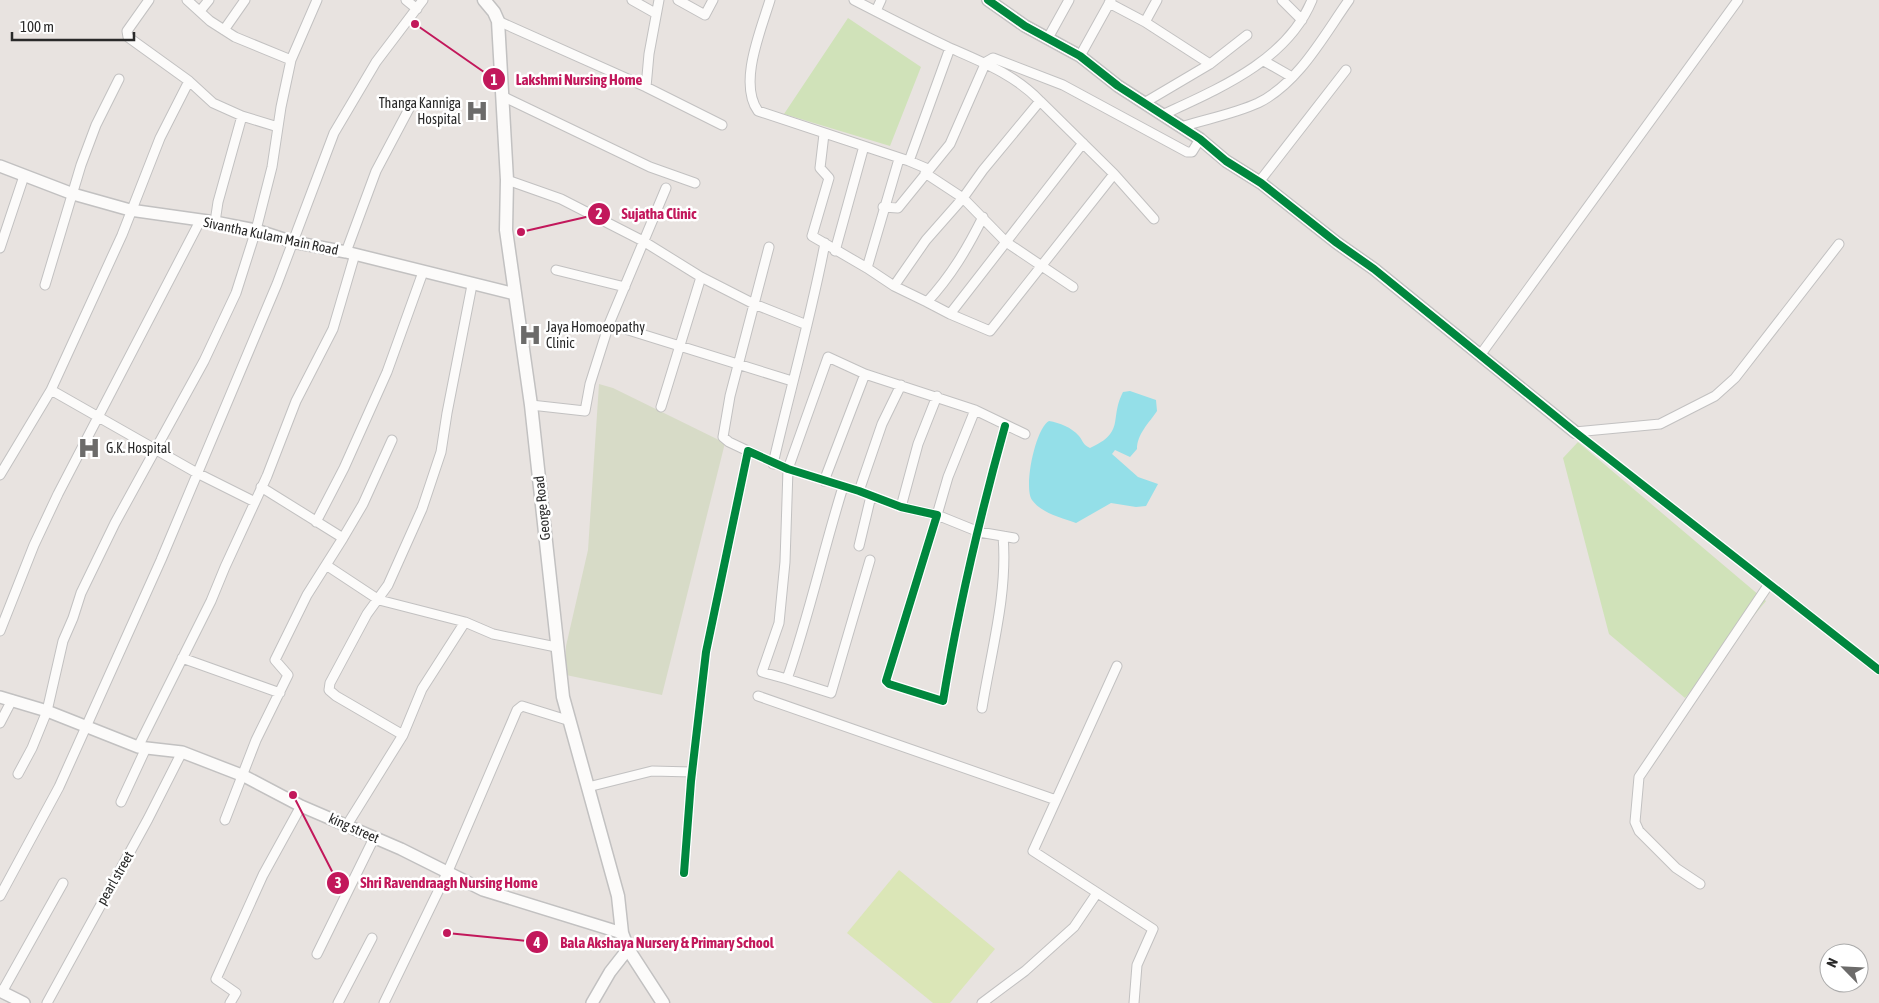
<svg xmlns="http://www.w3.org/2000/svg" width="1879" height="1003" font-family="'Asap Condensed',sans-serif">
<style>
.green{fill:#d0e2b9}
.cemetery{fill:#d7dbc7}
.pitch{fill:#dbe6b7}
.water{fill:#94dfe8}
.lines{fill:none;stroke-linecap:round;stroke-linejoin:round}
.minor-casing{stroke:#c2c1c1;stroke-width:11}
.tertiary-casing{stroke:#c2c1c1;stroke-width:14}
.secondary-casing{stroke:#c2c1c1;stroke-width:15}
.minor{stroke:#fcfbfa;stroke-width:9}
.tertiary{stroke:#fcfbfa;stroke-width:11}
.secondary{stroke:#fcfbfa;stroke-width:12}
.cycleway-casing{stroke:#fff;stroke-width:11}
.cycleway{stroke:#00873e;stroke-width:8}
.labels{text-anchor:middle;stroke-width:5;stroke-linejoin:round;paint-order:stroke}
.poi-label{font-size:14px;fill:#2a2a2a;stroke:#fff;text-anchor:start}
.street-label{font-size:14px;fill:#2a2a2a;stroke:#fff}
.leader{fill:none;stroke:#c2185b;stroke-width:2}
.callout-dot{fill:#c2185b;stroke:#fff;stroke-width:2}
.mark-label{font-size:15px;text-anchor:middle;font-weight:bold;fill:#fff}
.callout-label{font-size:15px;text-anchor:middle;font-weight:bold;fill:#c2185b;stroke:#fff;stroke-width:5;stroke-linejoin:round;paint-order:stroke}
</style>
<rect width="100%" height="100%" fill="#e8e3e0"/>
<!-- green -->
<path class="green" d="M848,18L921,67L890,146L784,114Z
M1578,442L1766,601L1685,698L1609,634L1563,458Z"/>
<!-- cemetery -->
<path class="cemetery" d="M599,384L613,388L725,443L662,695L566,675V646L588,550Z"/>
<!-- pitch -->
<path class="pitch" d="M899,870L995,949L950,1003H933L847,933Z"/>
<!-- water -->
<path class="water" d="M1130,391L1156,400L1157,411C1149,423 1137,434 1137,449L1130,457L1115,450L1112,454L1138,477L1158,484L1146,506L1136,507L1111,503L1076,523C1062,518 1041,513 1032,500C1023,487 1036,427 1049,421C1060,423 1071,427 1079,436C1083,441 1083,445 1090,448C1126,432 1109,419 1123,392Z"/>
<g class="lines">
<defs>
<path id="minor" d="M149,0L127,31L128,37L189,81L213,103L242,116
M187,0L210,21L235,37L291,60
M406,0L417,9
M632,0L655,13
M678,0L705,15L713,0
M770,0C761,30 738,83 758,111L909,161
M854,0C885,16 916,32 948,47C982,62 1014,74 1040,101L983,170L963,198L1006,242L1083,143
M1282,0L1302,20
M1109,3L1145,22L1210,64
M200,11L209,0
M876,11L881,0
M498,21L646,87L649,54L659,0
M1145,22L1157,0
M224,30L245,0
M1048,38L1069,0
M1080,56L1111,0
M1264,61L1292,77
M646,87L722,125
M502,96L650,167L695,183
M1040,101L1114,174L1154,219
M1144,103L1210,64L1247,35
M1162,115C1218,89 1287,61 1312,0
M1181,127C1206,119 1234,114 1258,103C1299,83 1324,35 1349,0
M824,134L820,168L829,178L812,236L867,268
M899,159L867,268L894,286L927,302C951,276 967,249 983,217
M928,169L909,161L950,48
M507,180L561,199L643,241L701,277L754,304L807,325
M1259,182L1346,70
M883,207L898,208L950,144L986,62L993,58L1063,85L1187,152H1192L1200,139
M215,222L218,202L242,116L278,127
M0,248L24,176
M835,251L864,146
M346,252L376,171L411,105
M556,270L625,287
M45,285L81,165L96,125L119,79
M894,286L926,240L963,198L925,173
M927,302L950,314L1006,242L1073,287
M950,314L990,331L1114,174
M609,324L792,381
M1481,354L1738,0
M51,390L197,473L255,502
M531,405L585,411L590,384L609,324L666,188
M661,407L701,277
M975,410L948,477L937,515L979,532L1014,538
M1575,432L1879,670
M1575,432L1660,424L1715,396L1735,378L1839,244
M748,451L729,442L723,437L730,396L769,247
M773,464C790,390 811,317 825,243
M0,475L51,390L122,235L160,138L189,81
M824,481L865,374
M843,487C823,551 809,616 787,679L831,693L870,560
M859,491L882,424L901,385
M901,507L918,444L937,396
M316,522L344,468L387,372L423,272
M343,538L363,504L392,440
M859,546L871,496
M326,565L379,600L465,622L493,634L556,647
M0,631L34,545L58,494L200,221
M182,658L280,693
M1117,666L1033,851L1153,929L1137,965L1134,1003
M787,679L762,672L779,623L785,562L788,469L828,357L865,374L975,410L1025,434
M758,696L1056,800
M982,708C991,652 1008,593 1003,536
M0,723L12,700
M403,735L422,689L465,622
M138,747L211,601L225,567L267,476L296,401L333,329L355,254
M18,774L32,748L47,711L63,641L73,618L81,593L115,523L204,361L236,293L256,230L272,167L281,107L291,60L317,0
M588,787L652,771L692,772
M121,802L146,748
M225,820L256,740L288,675L275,660L307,595L343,538L261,487
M347,825L403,735L336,696L329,690L330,683L367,614L388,585L422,509L441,452L447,413L472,285
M684,873L691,781L706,652L748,451L788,469L859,491L901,507L937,515L886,681L889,684L943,701C958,609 980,516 1005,426
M1700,884L1676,868L1639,831L1635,822L1639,777L1769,584
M0,896L59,787L161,560L277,284L334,133L376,62L423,0
M317,954L374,838
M2,992L63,883
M47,1003L148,819L182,752
M230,1003L236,993L216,979L263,875L301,806
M338,1003L372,938
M384,1003L448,871L517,710L522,706L567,720
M982,1003L1025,971L1074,927L1097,893"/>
<path id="tertiary" d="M988,0L1025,26L1080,56L1118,86L1200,139L1226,161L1261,183L1337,243L1374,269L1575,432
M0,166L73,194L130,210L215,222L256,230L293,242L346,252L515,294
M0,697L47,711L138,747L182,752L244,776L301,806L401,849L483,890L622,933
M0,991L24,1003
M592,1003L610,972L628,949"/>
<path id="secondary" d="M484,0L494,12L498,21L507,180L506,230L531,405L563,697L618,896L622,933L628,949L663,1003"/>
</defs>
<!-- minor casing -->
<use href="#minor" class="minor-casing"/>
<!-- tertiary casing -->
<use href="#tertiary" class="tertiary-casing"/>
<!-- secondary casing -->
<use href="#secondary" class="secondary-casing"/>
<!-- minor -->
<use href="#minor" class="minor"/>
<!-- tertiary -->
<use href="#tertiary" class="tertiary"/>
<!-- secondary -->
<use href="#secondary" class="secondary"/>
<defs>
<path id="cycleway" d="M988,0L1025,26L1080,56L1118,86L1200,139L1226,161L1261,183L1337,243L1374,269L1575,432L1879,670
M684,873L691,781L706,652L748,451L788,469L859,491L901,507L937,515L886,681L889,684L943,701C958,609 980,516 1005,426"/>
</defs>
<!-- cycleway casing -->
<use href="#cycleway" class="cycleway-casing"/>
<!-- cycleway -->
<use href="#cycleway" class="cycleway"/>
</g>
<!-- icons -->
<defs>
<symbol id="hospital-bare" viewBox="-9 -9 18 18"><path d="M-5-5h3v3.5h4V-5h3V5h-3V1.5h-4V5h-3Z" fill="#6c6b6a" stroke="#fff" stroke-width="2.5" paint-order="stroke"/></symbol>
</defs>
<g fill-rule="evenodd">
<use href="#hospital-bare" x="461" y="95" width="32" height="32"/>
<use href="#hospital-bare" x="514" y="319" width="32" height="32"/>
<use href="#hospital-bare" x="73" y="432" width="32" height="32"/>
</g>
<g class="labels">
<!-- poi labels -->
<g class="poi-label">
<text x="461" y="108" text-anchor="end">Thanga Kanniga<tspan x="461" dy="16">Hospital</tspan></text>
<text x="546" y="332">Jaya Homoeopathy<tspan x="546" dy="16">Clinic</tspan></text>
<text x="106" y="453">G.K. Hospital</text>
</g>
<!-- street labels -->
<g class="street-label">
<text transform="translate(271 236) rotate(12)" y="5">Sivantha Kulam Main Road</text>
<text transform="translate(542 508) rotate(-96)" y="5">George Road</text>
<text transform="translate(354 828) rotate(24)" y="5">king street</text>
<text transform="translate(115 878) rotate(-60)" y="5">pearl street</text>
</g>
</g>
<!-- callouts -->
<path class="leader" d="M415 24L494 79M521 232L599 214M293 795L338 883M447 933L537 942"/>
<g class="callout-dot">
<circle cx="415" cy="24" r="5"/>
<circle cx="521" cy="232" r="5"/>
<circle cx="293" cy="795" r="5"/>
<circle cx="447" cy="933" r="5"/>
<circle cx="494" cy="79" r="12"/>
<circle cx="599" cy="214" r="12"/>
<circle cx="338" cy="883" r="12"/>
<circle cx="537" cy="942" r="12"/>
</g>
<g class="mark-label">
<text x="494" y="85">1</text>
<text x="599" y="219">2</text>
<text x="338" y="888">3</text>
<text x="537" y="948">4</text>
</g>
<g class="callout-label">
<text x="579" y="85">Lakshmi Nursing Home</text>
<text x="659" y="219">Sujatha Clinic</text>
<text x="449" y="888">Shri Ravendraagh Nursing Home</text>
<text x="667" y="948">Bala Akshaya Nursery &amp; Primary School</text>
</g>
<!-- north arrow -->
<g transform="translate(1844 968) rotate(294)"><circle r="24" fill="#ffffff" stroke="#aaaaaa"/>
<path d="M0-4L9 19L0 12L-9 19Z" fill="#6c6b6a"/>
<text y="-8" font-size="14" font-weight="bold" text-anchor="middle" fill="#2a2a2a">N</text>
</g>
<!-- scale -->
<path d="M12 32v8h122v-8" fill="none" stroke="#2a2a2a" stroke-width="2.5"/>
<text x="20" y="32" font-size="15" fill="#2a2a2a" stroke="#ffffff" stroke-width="4" paint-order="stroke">100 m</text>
</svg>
